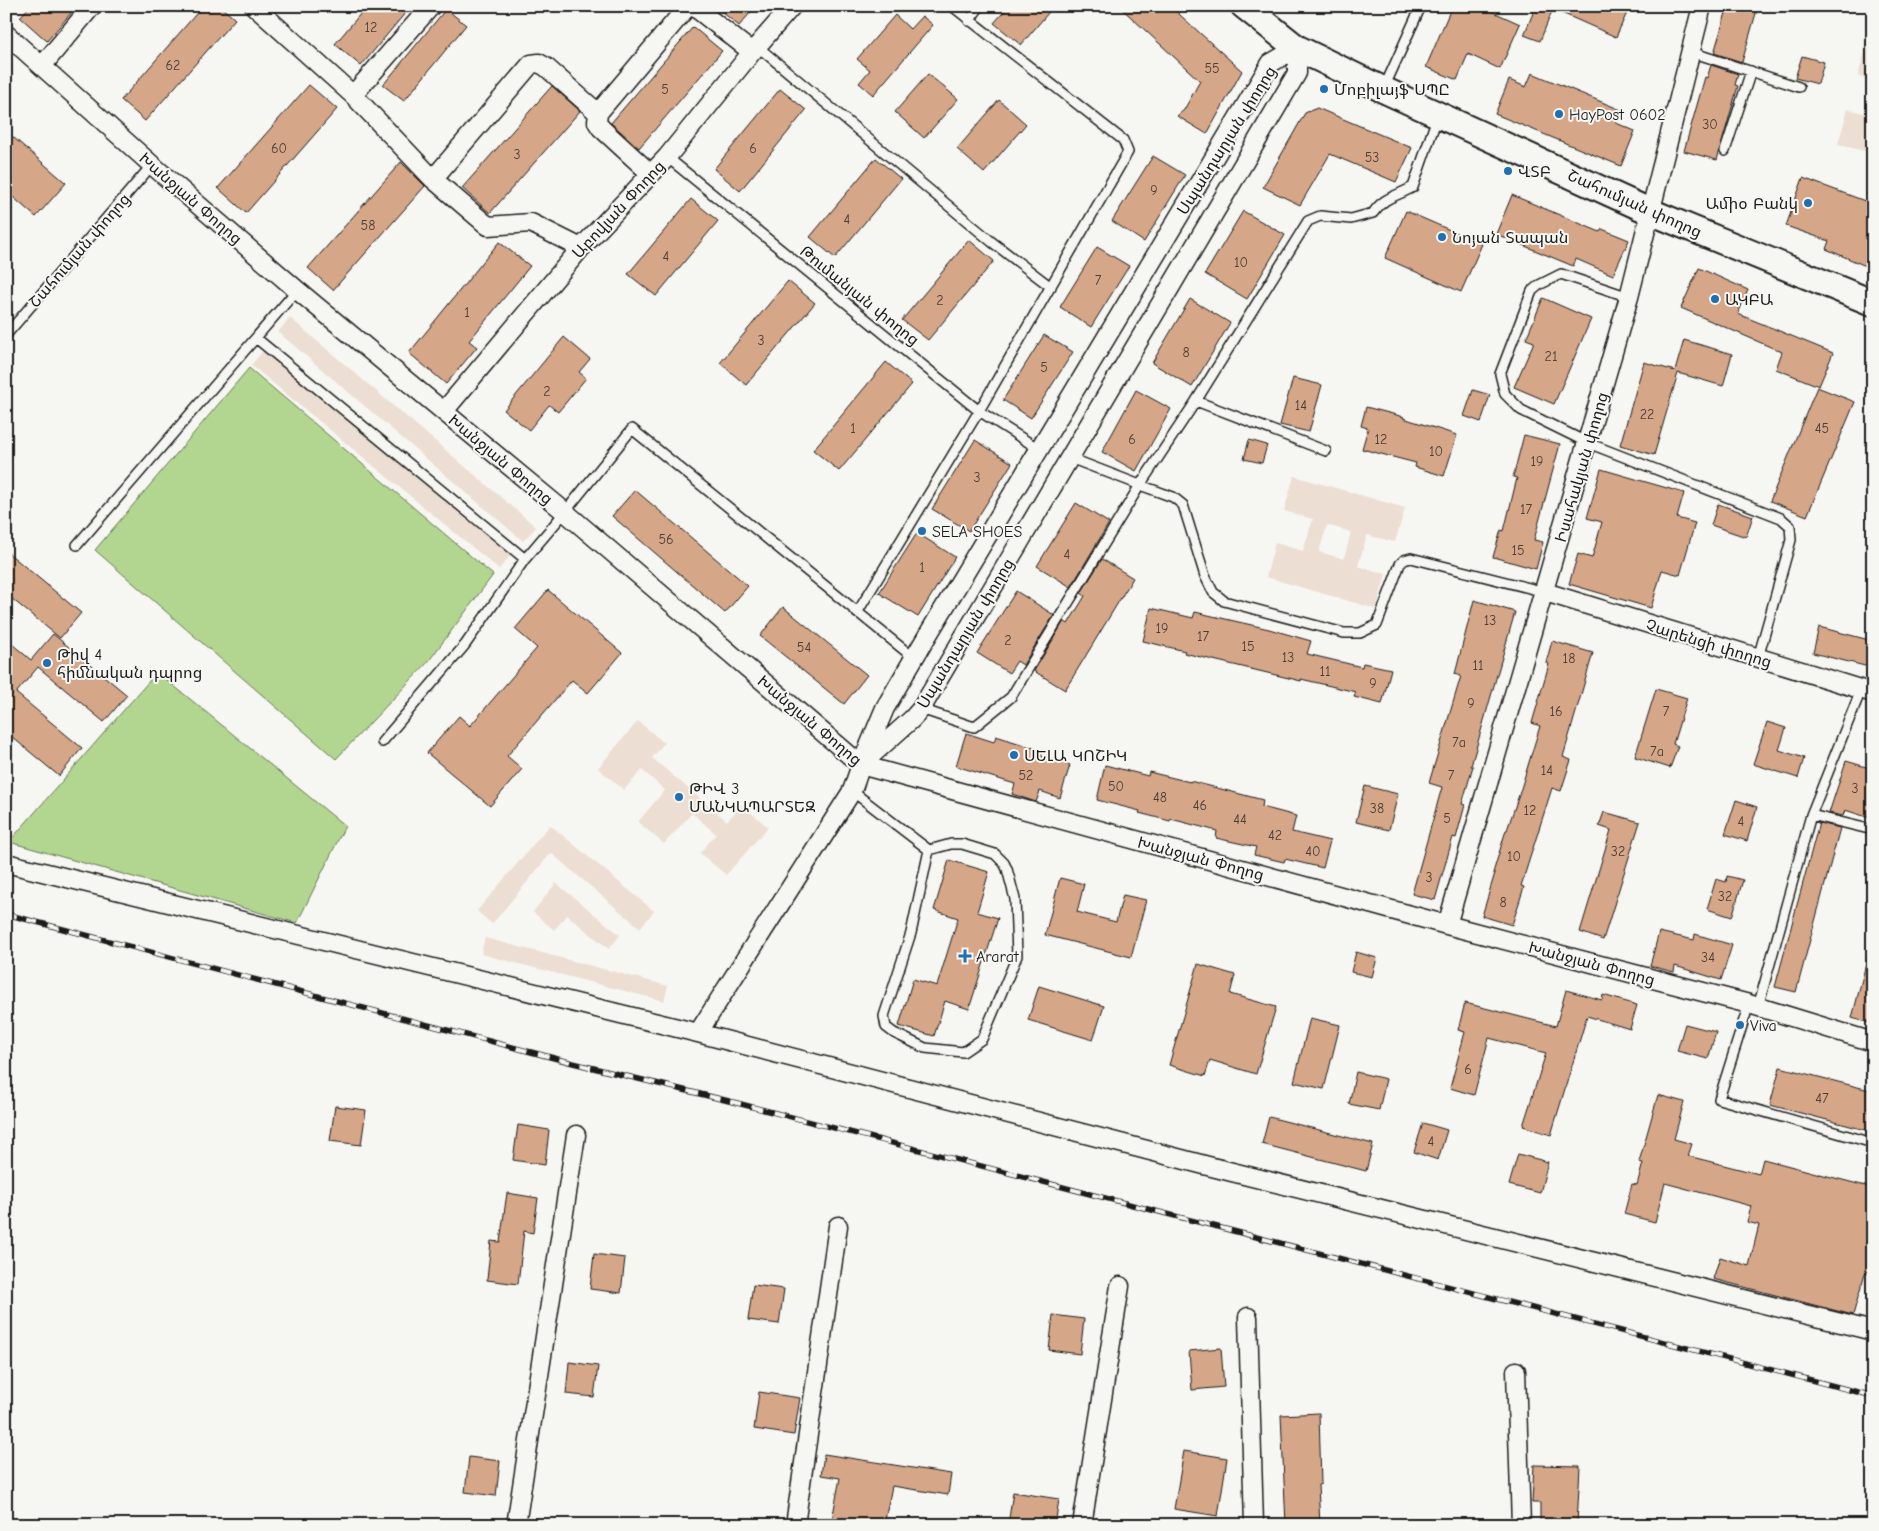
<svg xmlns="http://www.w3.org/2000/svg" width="1879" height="1531" font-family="'Comic Neue','Noto Sans Armenian',sans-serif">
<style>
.built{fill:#ecded2;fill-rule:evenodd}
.green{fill:#b2d690;stroke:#677956}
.building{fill:#d6a688;stroke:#1c1c1c}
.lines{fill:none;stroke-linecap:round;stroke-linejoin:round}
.lane-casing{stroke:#1c1c1c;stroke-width:12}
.street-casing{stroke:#1c1c1c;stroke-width:21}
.secondary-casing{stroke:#1c1c1c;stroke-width:29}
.lane{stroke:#f6f6f2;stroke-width:9}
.street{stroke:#f6f6f2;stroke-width:18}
.secondary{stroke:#f6f6f2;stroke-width:25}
.rail-casing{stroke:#1c1c1c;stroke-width:5.5}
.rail{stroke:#f6f6f2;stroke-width:4;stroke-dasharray:11;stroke-linecap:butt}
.poi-dot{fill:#1f6fb2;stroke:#f6f6f2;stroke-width:2}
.labels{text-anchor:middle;stroke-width:4;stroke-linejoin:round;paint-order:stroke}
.number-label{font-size:14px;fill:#4a3e37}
.poi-label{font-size:16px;fill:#1c1c1c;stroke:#f6f6f2;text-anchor:start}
.street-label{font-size:16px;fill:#1c1c1c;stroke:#f6f6f2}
</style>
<rect width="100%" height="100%" fill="#f6f6f2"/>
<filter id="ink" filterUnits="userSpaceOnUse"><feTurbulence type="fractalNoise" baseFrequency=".02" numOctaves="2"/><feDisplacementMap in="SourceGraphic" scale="10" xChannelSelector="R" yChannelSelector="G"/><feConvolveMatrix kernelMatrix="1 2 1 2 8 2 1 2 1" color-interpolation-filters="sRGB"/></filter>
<g filter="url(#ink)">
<!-- built -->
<path class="built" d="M1867,44L1873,45V80L1858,76Z
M1848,109L1871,115L1873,110V146L1871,153L1838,144Z
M290,318L536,527L523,541L278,332Z
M263,351L511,555L499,569L251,365Z
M1294,476L1405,508L1395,542L1367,535L1358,566L1386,574L1376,609L1266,577L1275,543L1303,551L1313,519L1284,511ZM1327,525L1351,532L1344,559L1319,552Z
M638,721L664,743L652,758L727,821L742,805L768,827L726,875L700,853L716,834L692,813L664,844L638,822L665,790L642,770L624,790L598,768Z
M550,825L654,911L640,928L551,853L492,924L477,911Z
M556,883L620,935L609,949L567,915L554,930L533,912Z
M485,938L668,986L664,1001L481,954Z"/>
<!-- green -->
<path class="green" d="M249,368L493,575L428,662L336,759L95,550Z
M157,672L345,826L297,923L9,842Z"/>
<!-- building -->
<path class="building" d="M30,6H77L47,41L20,17Z
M203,6H220L235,19L145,121L121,100Z
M367,6H411L361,66L335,44Z
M715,6H756L739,26Z
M1009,6H1054L1021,45L994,23Z
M1119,6H1170L1242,71L1207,134L1177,116L1184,110L1200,81Z
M1452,6H1480L1520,24L1500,69L1468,54L1457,80L1426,67Z
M1536,6H1542L1552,11L1540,41L1524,35Z
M1546,6H1630L1616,37Z
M1728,6H1758L1742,62L1714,53Z
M446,9L466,25L404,101L383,85Z
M895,15L910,29L922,16L933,25L873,95L859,83L870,70L857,59Z
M693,27L722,51L639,148L611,123Z
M1802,56L1824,62L1818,84L1795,78Z
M1711,65L1738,74L1735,85L1738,86L1717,160L1684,151L1705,77L1707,78Z
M1532,73L1621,110L1616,123L1635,131L1621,166L1495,114L1509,80L1526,87Z
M928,74L958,99L924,138L895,112Z
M309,85L337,109L246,213L218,188Z
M552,86L580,111L490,213L462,188Z
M780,89L806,110L740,191L714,169Z
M999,100L1026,124L984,173L957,149Z
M1317,108L1412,148L1396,182L1330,154L1300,205L1263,187L1305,113Z
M6,131L66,183L36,217L6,191Z
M1153,156L1185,175L1144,242L1112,221Z
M876,158L901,179L835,258L810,237Z
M401,162L425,186L333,290L308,268Z
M1803,178L1873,204V269L1826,249L1829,241L1786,226Z
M1512,195L1600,232L1602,229L1629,240L1613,275L1576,259L1573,266L1496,234Z
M691,199L718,221L656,296L628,274Z
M1243,211L1285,235L1247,299L1205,274Z
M1406,211L1482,244L1461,292L1385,258Z
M969,240L994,261L928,340L902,320Z
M499,242L530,266L469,341L477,347L446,384L409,353Z
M1097,247L1129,266L1091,327L1060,307Z
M1699,268L1748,290L1738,314L1833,353L1819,386L1776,369L1782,352L1681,308Z
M788,281L815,303L746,385L720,363Z
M1543,298L1591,319L1554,404L1514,387L1534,342L1526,339Z
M1190,299L1230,323L1192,387L1152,363Z
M1044,335L1073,352L1031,418L1003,400Z
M564,337L590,359L579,372L586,378L558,412L549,405L529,430L504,410Z
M1684,340L1732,354L1723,386L1678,373L1654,455L1620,445L1644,362L1675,371Z
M886,362L912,384L839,471L813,450Z
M1293,378L1322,385L1309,432L1280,425Z
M1817,387L1855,402L1807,516L1770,501Z
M1136,390L1171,409L1136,471L1102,452Z
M1473,390L1490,395L1481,422L1464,416Z
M1366,407L1404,417L1403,418L1457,435L1444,476L1415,467L1416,463L1362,449L1368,428L1361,426Z
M1524,435L1560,444L1534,540L1543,542L1536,569L1493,557L1501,530L1504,531L1517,478L1513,477Z
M975,440L1012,463L969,531L932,509Z
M1249,440L1267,445L1262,463L1244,459Z
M1601,469L1684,493L1677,518L1695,523L1680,575L1662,570L1651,608L1569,584L1578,554L1592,558L1602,522L1587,518Z
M635,490L748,586L725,613L612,516Z
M1076,503L1109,523L1071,587L1037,566Z
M1718,504L1753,516L1746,537L1711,525Z
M917,533L955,557L918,617L879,593Z
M6,551L81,613L60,638L6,594Z
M1102,559L1133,578L1065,690L1034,671L1064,621L1068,624L1085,596L1081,593Z
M548,590L622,653L588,693L572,680L507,756L522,769L490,806L427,753L459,716L470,726L537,648L515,629Z
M1016,591L1054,615L1023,665L1017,661L1009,673L977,653Z
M1474,600L1515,612L1471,766H1473L1462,804L1465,805L1456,838L1453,837L1435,900L1412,894L1442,787L1429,783L1461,676L1455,674Z
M783,607L867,675L844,704L760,636Z
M1151,608L1193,618L1195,612L1269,629L1311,641L1307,654L1362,667L1363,663L1391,669L1382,704L1354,697L1356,692L1301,679V681L1184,653L1185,651L1143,641Z
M1819,627L1873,641V668L1813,653Z
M53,634L127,695L104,722L38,667L16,693L82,748L59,776L6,732V639L31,660Z
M1552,641L1593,653L1563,757L1571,760L1561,791L1552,788L1521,886L1524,887L1512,925L1482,916L1495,873H1493L1506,830H1507L1520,792L1540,726L1532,723L1549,664L1546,663Z
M1656,689L1687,698L1673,744L1678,746L1670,768L1635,757Z
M1767,722L1786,728L1779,750L1804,758L1798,778L1753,764Z
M966,733L994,742L996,736L1043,751L1041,756L1070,765L1060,798L1040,791L1036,802L1012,794L1015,784L956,766Z
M1846,761L1873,769V819L1845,810L1843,816L1829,813Z
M1105,765L1148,776L1149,772L1190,782V781L1263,800L1262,807L1296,816L1292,832L1330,841L1323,868L1285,859L1284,862L1254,855L1256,847L1216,838L1217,831L1171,819L1170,821L1139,813L1140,811L1097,800Z
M1365,786L1398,794L1389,830L1356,822Z
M1736,800L1757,807L1747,841L1725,834Z
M1604,812L1640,822L1603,940L1580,932L1611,830L1599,826Z
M1819,823L1840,828L1796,992L1775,987Z
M949,860L989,872L977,912L998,918L969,1009L945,1001L934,1036L899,1026L913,979L937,986L958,918L934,910Z
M1727,876L1743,880L1732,917L1707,909L1716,879L1726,882Z
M1060,878L1084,884L1077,912L1116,922L1123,895L1146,900L1131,957L1045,935Z
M1659,932L1694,940L1695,934L1732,945L1721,980L1675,966L1674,972L1650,966Z
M1356,952L1377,958L1372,977L1351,972Z
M1868,956L1873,957V1024L1852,1018Z
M1198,964L1235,975L1230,994L1276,1007L1256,1074L1210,1060L1205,1076L1169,1065Z
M1039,986L1104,1006L1093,1040L1028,1020Z
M1566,990L1602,1000L1603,995L1637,1005L1630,1029L1587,1016L1551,1135L1523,1126L1546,1053L1489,1038L1474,1095L1450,1088L1465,1032L1458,1030L1465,1003L1556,1026Z
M1310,1018L1340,1025L1324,1089L1294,1082Z
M1685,1024L1716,1032L1708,1059L1677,1051Z
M1780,1067L1873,1091V1132L1770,1105Z
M1356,1072L1386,1079L1379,1110L1349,1104Z
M1658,1095L1684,1102L1674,1139L1692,1144L1688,1156L1759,1174L1763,1159L1873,1188V1275L1865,1273L1853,1315L1713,1279L1720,1257L1749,1266L1759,1225L1747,1222L1751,1206L1665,1183L1655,1222L1624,1214L1632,1184L1637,1185L1643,1163L1639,1162Z
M335,1106L366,1110L361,1145L330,1141Z
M1269,1117L1373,1144L1366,1171L1262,1144Z
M1423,1123L1447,1130L1438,1160L1414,1152Z
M518,1125L549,1130L545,1165L513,1160Z
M1518,1154L1548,1162L1540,1193L1509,1185Z
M507,1193L538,1198L533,1233L524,1231L518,1284L487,1280L491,1241L500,1242Z
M594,1254L625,1258L621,1293L590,1289Z
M753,1285L784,1289L779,1324L748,1320Z
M1053,1315L1084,1319L1080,1354L1049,1350Z
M1221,1348L1224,1387L1192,1390L1189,1351Z
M569,1362L598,1366L594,1397L566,1394Z
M759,1392L800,1398L794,1435L754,1429Z
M1319,1413L1321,1484L1318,1485L1320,1525H1286L1281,1415Z
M1184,1451L1227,1458L1218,1516L1174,1509Z
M824,1454L951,1474L948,1495L892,1486L884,1525H831L840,1478L821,1475Z
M469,1457L500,1461L496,1496L465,1492Z
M1534,1465L1580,1466L1577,1525H1540V1503H1532Z
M1013,1492L1059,1499L1055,1525H1008Z"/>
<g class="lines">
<defs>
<path id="lane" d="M969,21L980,6
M757,46L992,242L1051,287
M1691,52L1799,87
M1384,88L1421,6
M1725,151L1751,71
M667,157L979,411L1039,449
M1629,297L1561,274L1539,285L1532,291L1500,374L1505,394L1521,410L1588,443L1781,518L1790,526L1791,540L1758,658
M6,335L152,165
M256,338L525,559
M1196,401L1326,451
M1070,458L1140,485L1173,497L1183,505L1205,576L1213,592L1224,601L1344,633H1360L1377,625L1400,564L1404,560L1411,558L1545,592
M77,545L297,290
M857,613L979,411L1128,152L1123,140L952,6
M921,709L974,727L1011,697L1140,485L1196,401L1308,221L1320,216L1351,219L1373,213C1385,196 1396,197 1413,187L1438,115
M382,742L465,645L525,559L565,512L632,429L914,658
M852,791L929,850L911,933L884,1016L886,1027L894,1033L925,1048L963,1052L982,1039L1017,956L1015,899L1007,869L1004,863L995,854L962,844H951L929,850
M1811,815L1861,690
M1749,1004L1719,1099L1873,1143
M1758,1007L1811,815L1873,830"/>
<path id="street" d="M254,6L353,95L433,179L488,226L531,223L581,248
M693,6L752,52
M6,34L152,165L297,290L565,512L861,765L1447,925L1749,1004L1873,1042
M42,66L92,6
M353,95L431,6
M651,174L601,128L597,122L598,113L688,6
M433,179L531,64L539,63L546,67L598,113
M444,411L581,248L667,157L752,52L792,6
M1545,592L1873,693
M865,761L912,719L921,709L1297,73V48
M6,863L698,1033L1212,1167L1873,1331
M1447,925L1629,297L1702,6
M698,1033L852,791L861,765L885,708L914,658L1271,63L1297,48
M1248,1317L1254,1525
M1516,1371L1521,1525
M516,1525L576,1135
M795,1525L838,1226
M1082,1525L1120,1286"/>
<path id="secondary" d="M1244,6L1297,48L1384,90L1651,212L1873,303"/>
</defs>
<!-- lane casing -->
<use href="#lane" class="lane-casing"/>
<!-- street casing -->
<use href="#street" class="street-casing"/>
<!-- secondary casing -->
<use href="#secondary" class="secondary-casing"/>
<!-- lane -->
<use href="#lane" class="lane"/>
<!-- street -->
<use href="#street" class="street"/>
<!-- secondary -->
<use href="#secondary" class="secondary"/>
<defs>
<path id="rail" d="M6,914L573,1063L737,1103L1873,1396"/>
</defs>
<!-- rail casing -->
<use href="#rail" class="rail-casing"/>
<!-- rail -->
<use href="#rail" class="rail"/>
</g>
</g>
<!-- markers -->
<g class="poi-dot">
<circle cx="1324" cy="89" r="5"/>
<circle cx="1559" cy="114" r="5"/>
<circle cx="1508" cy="171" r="5"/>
<circle cx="1808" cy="203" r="5"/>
<circle cx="1442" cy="237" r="5"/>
<circle cx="1715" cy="299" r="5"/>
<circle cx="922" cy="531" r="5"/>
<circle cx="47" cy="663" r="5"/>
<circle cx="1014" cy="755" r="5"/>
<circle cx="679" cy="797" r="5"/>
<path d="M962.5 948.5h5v5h5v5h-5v5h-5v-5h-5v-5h5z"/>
<circle cx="1740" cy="1025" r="5"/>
</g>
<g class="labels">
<!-- number labels -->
<g class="number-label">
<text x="371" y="32">12</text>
<text x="173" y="70">62</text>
<text x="1212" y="73">55</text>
<text x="665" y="94">5</text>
<text x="1710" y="129">30</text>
<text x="279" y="153">60</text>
<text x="753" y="153">6</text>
<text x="517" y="159">3</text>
<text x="1372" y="162">53</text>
<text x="1154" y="195">9</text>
<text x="847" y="224">4</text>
<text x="368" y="230">58</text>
<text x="666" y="261">4</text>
<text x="1241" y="267">10</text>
<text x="1098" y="285">7</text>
<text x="940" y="305">2</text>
<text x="467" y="317">1</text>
<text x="761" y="345">3</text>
<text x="1186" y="357">8</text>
<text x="1551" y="361">21</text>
<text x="1044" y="372">5</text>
<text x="547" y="396">2</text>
<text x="1301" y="410">14</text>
<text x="1647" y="419">22</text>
<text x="853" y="433">1</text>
<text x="1822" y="433">45</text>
<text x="1132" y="444">6</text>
<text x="1381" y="444">12</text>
<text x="1436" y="456">10</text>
<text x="1537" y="466">19</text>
<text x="977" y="482">3</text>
<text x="1526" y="514">17</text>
<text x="666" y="544">56</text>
<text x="1518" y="555">15</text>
<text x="1067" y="559">4</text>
<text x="922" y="572">1</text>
<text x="1490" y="625">13</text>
<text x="1162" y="633">19</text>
<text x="1203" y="641">17</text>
<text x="1008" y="645">2</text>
<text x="1248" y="651">15</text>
<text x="804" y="652">54</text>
<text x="1288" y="662">13</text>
<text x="1569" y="663">18</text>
<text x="1478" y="670">11</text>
<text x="1325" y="676">11</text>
<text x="1373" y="688">9</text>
<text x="1471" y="708">9</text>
<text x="1556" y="716">16</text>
<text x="1666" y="716">7</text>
<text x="1459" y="747">7a</text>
<text x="1657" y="756">7a</text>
<text x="1547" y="775">14</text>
<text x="1026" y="780">52</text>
<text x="1451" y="780">7</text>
<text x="1116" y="791">50</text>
<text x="1855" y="793">3</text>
<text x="1160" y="802">48</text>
<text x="1200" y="810">46</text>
<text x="1377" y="813">38</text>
<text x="1530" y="815">12</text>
<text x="1447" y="823">5</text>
<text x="1240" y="824">44</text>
<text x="1741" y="826">4</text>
<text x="1275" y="840">42</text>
<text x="1313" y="856">40</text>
<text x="1618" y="856">32</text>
<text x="1514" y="861">10</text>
<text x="1429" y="882">3</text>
<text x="1725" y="901">32</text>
<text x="1503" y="907">8</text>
<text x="1708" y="962">34</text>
<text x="1468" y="1074">6</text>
<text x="1822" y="1103">47</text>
<text x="1431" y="1146">4</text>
</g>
<!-- poi labels -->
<g class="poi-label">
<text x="1334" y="95">Մոբիլայֆ ՍՊԸ</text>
<text x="1569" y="120">HayPost 0602</text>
<text x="1518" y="177">ՎՏԲ</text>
<text x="1798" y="209" text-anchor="end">Ամիօ Բանկ</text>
<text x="1452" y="243">Նոյան Տապան</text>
<text x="1725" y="305">ԱԿԲԱ</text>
<text x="932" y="537">SELA SHOES</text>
<text x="57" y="660">Թիվ 4<tspan x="57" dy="18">հիմնական դպրոց</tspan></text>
<text x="1024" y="761">ՍԵԼԱ ԿՈՇԻԿ</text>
<text x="689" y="794">ԹԻՎ 3<tspan x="689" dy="18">ՄԱՆԿԱՊԱՐՏԵԶ</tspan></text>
<text x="976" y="962">Ararat</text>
<text x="1750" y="1031">Viva</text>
</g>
<!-- street labels -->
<g class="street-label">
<text transform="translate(1226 140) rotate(-58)" y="6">Սպանդարյան փողոց</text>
<text transform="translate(191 198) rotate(41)" y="6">Խանջյան Փողոց</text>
<text transform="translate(1635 203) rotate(24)" y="6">Շահումյան փողոց</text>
<text transform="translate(618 209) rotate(-47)" y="6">Աբովյան Փողոց</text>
<text transform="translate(79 250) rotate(-49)" y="6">Շահումյան փողոց</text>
<text transform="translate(860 295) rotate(39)" y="6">Թումանյան փողոց</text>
<text transform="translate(501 459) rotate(40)" y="6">Խանջյան Փողոց</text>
<text transform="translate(1581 467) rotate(-74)" y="6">Իսահակյան փողոց</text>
<text transform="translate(965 633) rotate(-59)" y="6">Սպանդարյան փողոց</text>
<text transform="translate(1709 643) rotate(17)" y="6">Չարենցի փողոց</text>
<text transform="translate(810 720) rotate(40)" y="6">Խանջյան Փողոց</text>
<text transform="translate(1201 858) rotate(15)" y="6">Խանջյան Փողոց</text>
<text transform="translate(1592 963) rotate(15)" y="6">Խանջյան Փողոց</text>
</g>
</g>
<!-- margin -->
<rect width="1879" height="1531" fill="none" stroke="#f6f6f2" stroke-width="25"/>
<rect x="12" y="12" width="1854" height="1506" fill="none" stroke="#1c1c1c" stroke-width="2" filter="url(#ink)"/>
</svg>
